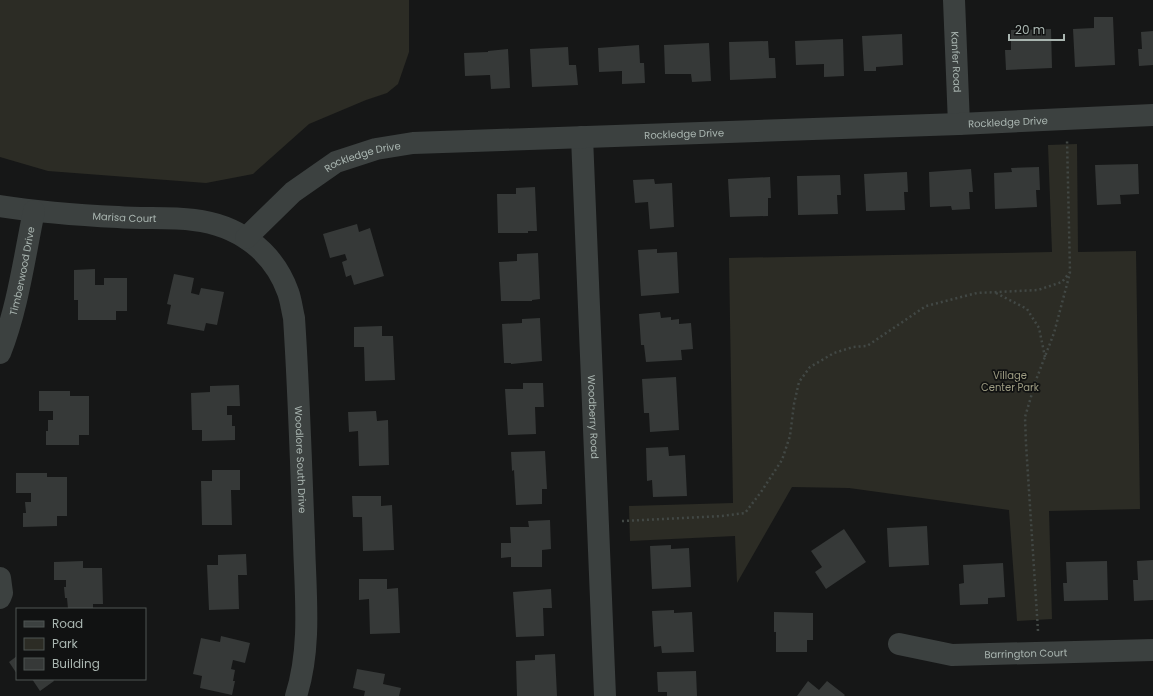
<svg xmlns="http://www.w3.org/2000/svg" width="1153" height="696" font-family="Poppins,sans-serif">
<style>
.green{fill:#2c2c25}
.building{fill:#363938}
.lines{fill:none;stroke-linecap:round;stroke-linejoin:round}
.path{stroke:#424845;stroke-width:2.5;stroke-dasharray:2 3;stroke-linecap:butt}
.minor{stroke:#3c4140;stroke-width:22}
.labels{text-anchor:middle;stroke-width:3.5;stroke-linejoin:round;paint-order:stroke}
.street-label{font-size:10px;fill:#aab6b1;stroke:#111212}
.park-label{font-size:10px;fill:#9f9d83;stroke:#111212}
</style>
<rect width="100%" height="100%" fill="#161717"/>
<!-- green -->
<path class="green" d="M0,0H409V52L398,84L387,93L366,100L309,124L253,174L206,183L48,171L0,157Z
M1077,144L1078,252L1136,251L1140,509L1049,511L1052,619L1017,621L1009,510L849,488L792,487L737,583L735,536L630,541L629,506L733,503L729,258L1052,252L1048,145Z"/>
<!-- building -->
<path class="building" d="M1094,17H1113L1115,65L1075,67L1073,29L1094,28Z
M1051,29L1052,68L1006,70L1005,50H1011V30Z
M1153,31V65L1139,66L1138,49H1142L1141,32Z
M902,34L903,65L876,67V71H864L862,36Z
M843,39L844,76L824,77V64L796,65L795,41Z
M768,41L769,58H775L776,78L730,80L729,42Z
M709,43L711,81L692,82L691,74H665L664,45Z
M639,45L640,63H644L645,83L622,84V71L599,72L598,48Z
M568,47L569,65H576L578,85L532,87L530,49Z
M508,49L510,88L491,89L490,75L465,76L464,53L488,52V51Z
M1138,164L1139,194L1120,195L1121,204L1097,205L1095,165Z
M1039,167L1040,190H1036L1037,207L995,209L994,173L1012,172L1011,168Z
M971,169L973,192H969L970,209L952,210L951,206L930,207L929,172Z
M907,172L908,192H904L905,210L866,211L864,174Z
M840,175L841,195H837L838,214L798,215L797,176Z
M770,177L771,198H768V216L730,217L728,179Z
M654,179L655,184L672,183L674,227L650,229L648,202L635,203L633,180Z
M535,187L537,231H528V233H498L497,194H516V188Z
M357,224L359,232L370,228L384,276L354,285L351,275L346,277L342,262L347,260L345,254L330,258L323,234Z
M657,249V253L677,252L679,293L641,296L638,250Z
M538,253L540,299L532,300V301H501L499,262L517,261V254Z
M95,269V285H104V278H127V311H116V320H78V300H74V270Z
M174,274L194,278L191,293L199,295L201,288L224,292L217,325L206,323L204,331L167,324L171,305L167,304Z
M660,312L661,318L671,317V320L679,319V324L691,323L693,349L681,350L682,360L646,362L644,345H641L639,314Z
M540,318L542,361L511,364V363H504L502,324L522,323V319Z
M382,326V336H393L395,380L365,381L364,347H354V327Z
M676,377L679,430L650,432L649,413H644L642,379Z
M523,383H543L544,407H535L536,434L508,435L505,389H523Z
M239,385L240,406H227V415H232V426H235V440L202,441V430H192L191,393L210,392V386Z
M39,391H70V396H89V435H79V445H46V431H48V420H53V411H39Z
M376,411L377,421L388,420L389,465L359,466L358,431L349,432L348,412Z
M668,447L669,456L685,455L687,496L653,497L652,480L647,481L646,448Z
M545,451L547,489H542V504L516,505L514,470L512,471L511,452Z
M212,470H240V490H231L232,525H202L201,481H212Z
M16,473H47V477H67V516H57V526L23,527V513H26L25,502H31V493H16Z
M352,496H381V506L392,505L394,550L363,551L362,517H353Z
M550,520L551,549L542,550V567H511V557L501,558V543H511L510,527H529L528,521Z
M927,526L929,565L889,567L887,528Z
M844,529L866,562L826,589L815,572L822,567L811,551Z
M671,545V549L689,548L691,587L652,589L650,546Z
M246,554L247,575H238L239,609L209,610L207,565H218V555Z
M1153,560V600L1134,601L1133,580H1138L1137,561Z
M83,561V568H102L103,604H93V609H68L67,598H65L64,587H66V580H54V562Z
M1107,561L1108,600L1064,601L1063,583H1067L1066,562Z
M1003,563L1005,597L988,598V604L960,605L959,584L964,583L963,565Z
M359,579H387V589L398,588L400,633L370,634L369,599L359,600Z
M551,589L552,608H543L544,636L516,637L513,592Z
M674,610V613L692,612L694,652L662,653L661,646L654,647L652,611Z
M774,612L813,613V640H807V652H776V632H774Z
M221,636L250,643L245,663L233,660L231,669L235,670L233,681H235L232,695L200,688L202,676L193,674L201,638L220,642Z
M555,654L557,696H517L516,661L535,660V655Z
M17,656V674L9,662Z
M357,669L385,674L383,684L401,688L399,696H364L365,691L353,688Z
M696,671L697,696H667V692H658L657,672Z
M32,679H53L54,681L40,691Z
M808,681L819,690L827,681L845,695L844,696H797Z"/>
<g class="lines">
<!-- path -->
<path class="path" d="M996,293L1027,309L1039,328L1045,357
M622,521L722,516L745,513L761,492L782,460L790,436L794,404L799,382L810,367L834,353L853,347L867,346L926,306L977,293L1038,290L1062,282L1070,272L1067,139
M1038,631L1026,444L1025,417L1036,380L1054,333L1070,273"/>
<!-- minor -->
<g class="minor">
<path id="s1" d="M954,0L959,124"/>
<path id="s2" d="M582,137L605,696"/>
<path id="s3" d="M0,206C39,212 79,215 118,217C143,219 169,217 194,220C237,225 273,250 288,292C291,300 292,310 294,318C299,392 301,466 304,540C305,591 312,646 296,696"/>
<path id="s4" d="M246,238L293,192L336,162L376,149L413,143L959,124L1153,115"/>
<path id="s5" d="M0,353C18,307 24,259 34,211"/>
<path d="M0,578L2,593L0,598"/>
<path id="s6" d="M899,644L952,655L1153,650"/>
</g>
</g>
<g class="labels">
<!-- street labels -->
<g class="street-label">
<text dy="4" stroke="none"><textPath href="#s1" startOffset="62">Kanfer Road</textPath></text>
<text dy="4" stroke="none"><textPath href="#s4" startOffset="793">Rockledge Drive</textPath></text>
<text dy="4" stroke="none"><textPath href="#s4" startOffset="469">Rockledge Drive</textPath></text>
<text dy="4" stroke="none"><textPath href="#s4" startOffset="145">Rockledge Drive</textPath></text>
<text dy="4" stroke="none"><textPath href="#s3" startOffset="125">Marisa Court</textPath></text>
<text dy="4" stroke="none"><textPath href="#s5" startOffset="85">Timberwood Drive</textPath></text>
<text dy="4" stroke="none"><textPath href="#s2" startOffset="280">Woodberry Road</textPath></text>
<text dy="4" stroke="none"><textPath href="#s3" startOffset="488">Woodlore South Drive</textPath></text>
<text dy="4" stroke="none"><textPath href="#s6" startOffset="128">Barrington Court</textPath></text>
</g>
<!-- park labels -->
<g class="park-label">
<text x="1010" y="379">Village<tspan x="1010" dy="12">Center Park</tspan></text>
</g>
</g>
<!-- legend -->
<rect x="16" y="608" width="130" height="72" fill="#111212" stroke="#4e5452"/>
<rect x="24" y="621" width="20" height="6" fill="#3c4140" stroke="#4e5452"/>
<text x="52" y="628" font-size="12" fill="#aab6b1">Road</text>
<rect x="24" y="638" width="20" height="12" fill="#2c2c25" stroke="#4e5452"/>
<text x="52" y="648" font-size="12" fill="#aab6b1">Park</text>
<rect x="24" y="658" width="20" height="12" fill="#363938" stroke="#4e5452"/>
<text x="52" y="668" font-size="12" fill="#aab6b1">Building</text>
<!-- scale -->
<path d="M1009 34v6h55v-6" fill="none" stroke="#aab6b1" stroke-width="2"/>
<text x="1015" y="34" font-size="12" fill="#aab6b1" stroke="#111212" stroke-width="3" paint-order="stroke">20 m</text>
</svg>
